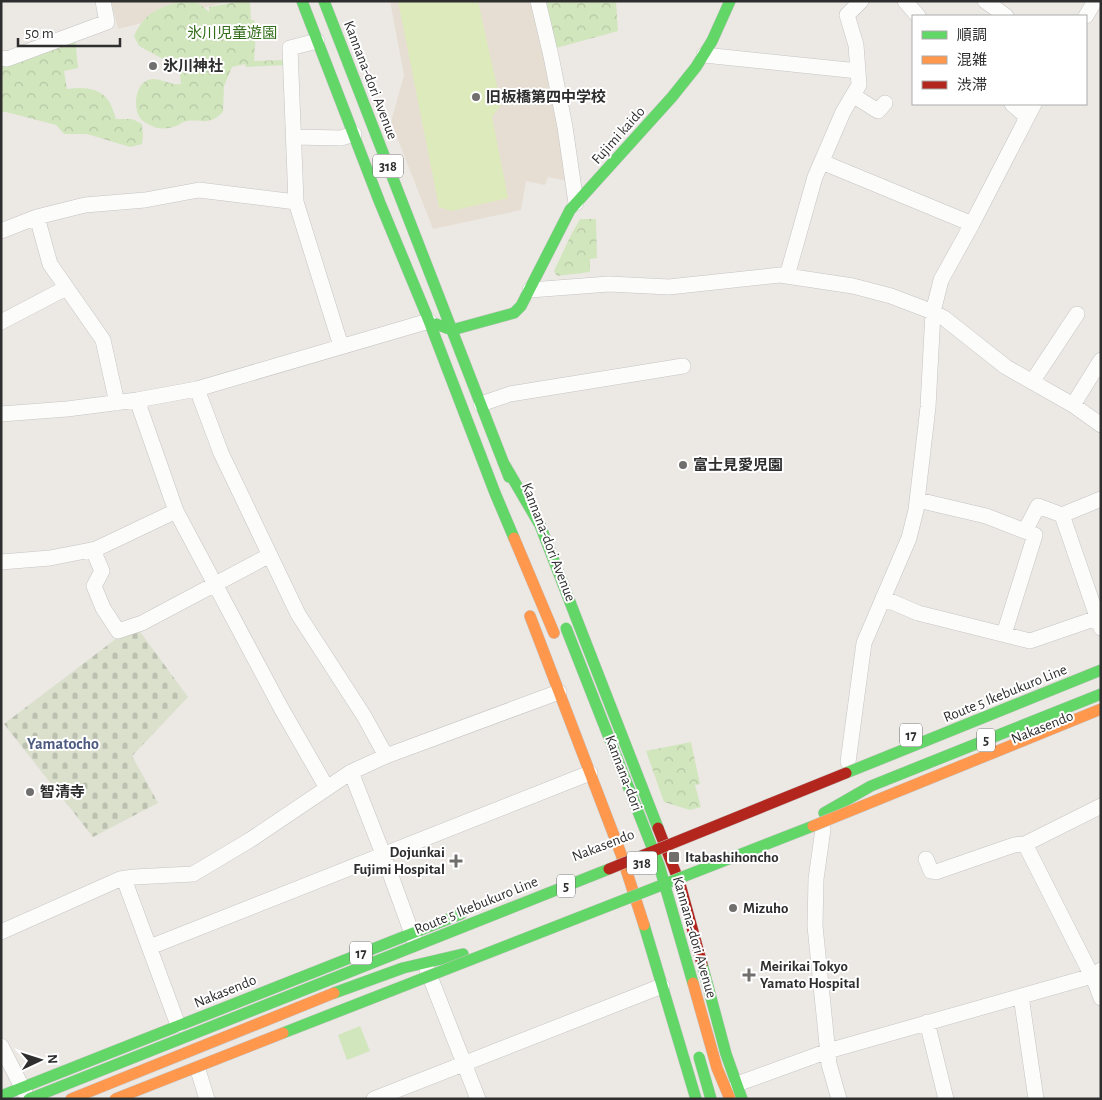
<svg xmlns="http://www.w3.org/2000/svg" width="1102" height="1100" font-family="'Alegreya Sans','Noto Sans JP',sans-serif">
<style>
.education{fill:#e6ded3}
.grass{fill:#d2e6be}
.forest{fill:url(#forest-crowns)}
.cemetery{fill:url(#cemetery-stones)}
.pitch{fill:#ddeabb}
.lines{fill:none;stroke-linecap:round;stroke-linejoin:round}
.street-casing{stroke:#c5c5c5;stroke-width:16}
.fast-casing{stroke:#c5c5c5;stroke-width:12}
.slow-casing{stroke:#c5c5c5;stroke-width:12}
.jam-casing{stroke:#c5c5c5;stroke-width:12}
.street{stroke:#fcfcfb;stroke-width:15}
.fast{stroke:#63d668;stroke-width:11}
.slow{stroke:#ff974d;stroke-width:11}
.jam{stroke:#b3261e;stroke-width:11}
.fast-bridge-casing{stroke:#c6c5c4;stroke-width:12;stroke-linecap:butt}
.slow-bridge-casing{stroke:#c6c5c4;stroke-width:12;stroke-linecap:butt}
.jam-bridge-casing{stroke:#c6c5c4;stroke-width:12;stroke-linecap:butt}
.fast-bridge{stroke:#63d668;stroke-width:11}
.slow-bridge{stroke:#ff974d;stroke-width:11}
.jam-bridge{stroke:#b3261e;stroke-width:11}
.poi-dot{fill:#706f6e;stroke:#fff;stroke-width:2}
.labels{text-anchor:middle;stroke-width:4;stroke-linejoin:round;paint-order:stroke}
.shield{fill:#fff;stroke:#6d6d6d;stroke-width:1}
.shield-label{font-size:14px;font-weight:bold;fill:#2e2e2e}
.park-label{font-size:15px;fill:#346e1b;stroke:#fff}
.poi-label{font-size:15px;font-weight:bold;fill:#2e2e2e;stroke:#fff;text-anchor:start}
.street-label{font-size:15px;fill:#2e2e2e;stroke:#fff}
.neighbourhood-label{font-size:16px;font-weight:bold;fill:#4d5b80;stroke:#fff}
</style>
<defs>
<pattern id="forest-crowns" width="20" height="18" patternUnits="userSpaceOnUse" patternTransform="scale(1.25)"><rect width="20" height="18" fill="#d2e6be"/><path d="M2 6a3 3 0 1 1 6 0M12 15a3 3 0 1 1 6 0" fill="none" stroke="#b5c6a4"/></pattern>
<pattern id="cemetery-stones" width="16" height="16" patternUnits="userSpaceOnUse" patternTransform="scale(1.25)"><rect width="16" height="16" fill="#dae0cc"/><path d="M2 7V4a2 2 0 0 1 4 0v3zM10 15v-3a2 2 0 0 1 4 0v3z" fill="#bbc0b0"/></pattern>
</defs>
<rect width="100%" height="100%" fill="#ece8e4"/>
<!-- education -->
<path class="education" d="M111,1H231L118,29Z
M390,1H531L560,120L567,181L548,177L545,185L526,181L521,210L433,229L391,122L404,75Z"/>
<!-- grass -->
<path class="grass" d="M360,1026L370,1051L347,1060L338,1035Z"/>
<!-- forest -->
<path class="forest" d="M185,1C196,1 201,4 209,12V7L241,1H252L250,2L251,20H254L256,31L254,61L286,60V65L246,67L245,64L232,67L224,86L223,112C207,128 200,117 183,122C182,123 177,126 176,126C172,128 162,129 157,128C152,126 143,122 140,118C133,108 135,85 148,80C159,76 169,86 181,84L178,59L165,60L139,46L134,36C145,12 160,6 185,1Z
M546,1H616L618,31L556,48Z
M75,37L78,68L64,71L67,89C81,87 99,87 108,100C112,105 114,113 116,119H132L142,124L143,136L142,144L130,147L87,134H64L56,125L6,112H1V62Z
M580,219H596L597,258L590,259V272L557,276L554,271L571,235Z
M691,742L700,784L695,785L701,807L690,810L664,802L646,751Z"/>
<!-- cemetery -->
<path class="cemetery" d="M138,629L188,697L132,756L158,803L93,837L4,724L121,635Z"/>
<!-- pitch -->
<path class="pitch" d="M398,1H478L501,105L492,117L508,198L451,211L439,207Z"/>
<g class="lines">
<defs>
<path id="street" d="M538,1L551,56L565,127L576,203
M905,1L918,16
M985,1L1006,16
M1086,16L1095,1
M317,41L290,48L296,202L341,346
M704,55L858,71
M1,58L7,59L107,22L103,1
M854,96L878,111L885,103
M1012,104L1026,116
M294,137L341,138L354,134
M822,162L972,224
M37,217L50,264L103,340L117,403
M1,231L37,217L85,205L145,200L199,190L296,202
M787,276L815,177L843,112L859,85L856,45L847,15L861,1
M530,290L609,284L669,287L780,275L853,286L891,296L933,312L944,318L1006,367L1073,405L1101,425
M1,322L66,288
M1032,382L1077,314
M197,389L221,453L298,614L364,716L386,756
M137,400L176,511L281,708L327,788
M481,404L510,394L683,366
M1073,405L1101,360
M1,414L67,409L137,400L197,389L429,321
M918,500L986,516L1035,535L1004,634
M1062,515L1101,628
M1025,531L1038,506L1062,515L1101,499
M93,550L102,571L94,586L103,608L118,631L142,623L270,555
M1,562L50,558L96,549L176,511
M883,598L918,613L1030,641L1097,618
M848,762L864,643L909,538L916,510L928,407L933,312L941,280L972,224L1034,104
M351,772L383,854L414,939
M1101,806L1025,844L1096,984L1101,998
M823,829L816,879L815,926L829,1064L839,1099
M926,859L931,871L936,872L1014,845L1025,844
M124,879L178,1025
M1,932L120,879L134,877L193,874L250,840L351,772L386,756L559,692
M150,947L590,773
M427,969L478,1099
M1021,996L1036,1099
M927,1022L946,1099
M1,1046L25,1093
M198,1070L207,1099
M737,1084L828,1051L1092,976L1101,970
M374,1099L662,986"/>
<path id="fast" d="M302,1L380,203L429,321L495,493L514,538
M324,1L509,477
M436,324L452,330L514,313L521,306L570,210L672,97L696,67L712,41L730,1
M503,462L540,525L658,828
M824,813L871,786L1101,694
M644,925L696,1099
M702,964L726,1054L742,1099
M334,993L403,968L463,954
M1,1096L461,914"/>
<path id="slow" d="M514,538L554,633
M530,616L621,854L644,925
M71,1099L334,993"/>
<path id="jam" d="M658,828L680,884L702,964"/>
</defs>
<!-- street casing -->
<use href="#street" class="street-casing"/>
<!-- fast casing -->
<use href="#fast" class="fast-casing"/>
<!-- slow casing -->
<use href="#slow" class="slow-casing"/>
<!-- jam casing -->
<use href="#jam" class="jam-casing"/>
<!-- street -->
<use href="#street" class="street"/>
<!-- fast -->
<use href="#fast" class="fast"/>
<!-- slow -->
<use href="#slow" class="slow"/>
<!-- jam -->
<use href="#jam" class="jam"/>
<defs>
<path id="fast-bridge" d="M566,628L659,865L693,983
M846,773L1101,670
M283,1033L813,826
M699,1057L711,1099
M29,1099L609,869"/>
<path id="slow-bridge" d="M813,826L1101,709
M693,983L717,1068L730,1099
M115,1099L283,1033"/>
<path id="jam-bridge" d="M609,869L846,773"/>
</defs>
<!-- fast-bridge casing -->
<use href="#fast-bridge" class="fast-bridge-casing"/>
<!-- slow-bridge casing -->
<use href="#slow-bridge" class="slow-bridge-casing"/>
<!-- jam-bridge casing -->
<use href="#jam-bridge" class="jam-bridge-casing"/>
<!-- fast-bridge -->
<use href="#fast-bridge" class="fast-bridge"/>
<!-- slow-bridge -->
<use href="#slow-bridge" class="slow-bridge"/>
<!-- jam-bridge -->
<use href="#jam-bridge" class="jam-bridge"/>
</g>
<!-- markers -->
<g class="poi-dot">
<circle cx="153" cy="66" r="5"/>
<circle cx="476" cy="97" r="5"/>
<circle cx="683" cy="465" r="5"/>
<circle cx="30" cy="792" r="5"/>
<rect x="668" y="851" width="12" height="12" rx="2.5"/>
<path d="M453.5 853.5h5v5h5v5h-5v5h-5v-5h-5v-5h5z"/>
<circle cx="733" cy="908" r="5"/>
<path d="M746.5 967.5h5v5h5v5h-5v5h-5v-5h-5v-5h5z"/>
</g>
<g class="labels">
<!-- shield labels -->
<g class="shield">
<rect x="373" y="154.5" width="30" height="23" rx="4"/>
<rect x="900" y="723.5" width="22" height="23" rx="4"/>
<rect x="977" y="728.5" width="18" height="23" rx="4"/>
<rect x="627" y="851.5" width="30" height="23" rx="4"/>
<rect x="557" y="874.5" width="18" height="23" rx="4"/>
<rect x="350" y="941.5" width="22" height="23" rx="4"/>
</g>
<g class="shield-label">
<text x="388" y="171">318</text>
<text x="911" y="740">17</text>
<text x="986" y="745">5</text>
<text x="642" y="868">318</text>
<text x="566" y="891">5</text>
<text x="361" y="958">17</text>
</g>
<!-- park labels -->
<g class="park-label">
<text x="232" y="38">氷川児童遊園</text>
</g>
<!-- poi labels -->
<g class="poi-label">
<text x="163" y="71">氷川神社</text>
<text x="486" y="102">旧板橋第四中学校</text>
<text x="693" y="470">富士見愛児園</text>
<text x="40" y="797">智清寺</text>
<text x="445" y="857" text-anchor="end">Dojunkai<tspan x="445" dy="17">Fujimi Hospital</tspan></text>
<text x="685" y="862">Itabashihoncho</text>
<text x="743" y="913">Mizuho</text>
<text x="760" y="971">Meirikai Tokyo<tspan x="760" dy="17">Yamato Hospital</tspan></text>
</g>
<!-- street labels -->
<g class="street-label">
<text transform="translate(371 80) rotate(69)" y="5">Kannana-dori Avenue</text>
<text transform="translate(618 135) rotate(-48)" y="5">Fujimi kaido</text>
<text transform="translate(549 542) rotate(69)" y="5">Kannana-dori Avenue</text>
<text transform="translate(1005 693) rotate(-22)" y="5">Route 5 Ikebukuro Line</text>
<text transform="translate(1042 727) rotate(-22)" y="5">Nakasendo</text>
<text transform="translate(624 773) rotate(69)" y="5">Kannana-dori</text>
<text transform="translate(603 845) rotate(-21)" y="5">Nakasendo</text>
<text transform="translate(476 905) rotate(-22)" y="5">Route 5 Ikebukuro Line</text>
<text transform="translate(695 937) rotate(74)" y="5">Kannana-dori Avenue</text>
<text transform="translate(225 991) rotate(-22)" y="5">Nakasendo</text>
</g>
<!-- neighbourhood labels -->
<g class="neighbourhood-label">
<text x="63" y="749">Yamatocho</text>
</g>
</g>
<!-- border -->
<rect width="1102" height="1100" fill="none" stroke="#2e2e2e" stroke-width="5"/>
<!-- legend -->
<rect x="912" y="15" width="175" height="90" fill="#ffffff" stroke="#ababab"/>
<rect x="922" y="31" width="25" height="8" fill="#63d668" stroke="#ababab"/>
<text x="957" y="40" font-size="15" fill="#2e2e2e">順調</text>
<rect x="922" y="56" width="25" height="8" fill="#ff974d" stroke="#ababab"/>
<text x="957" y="65" font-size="15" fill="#2e2e2e">混雑</text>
<rect x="922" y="81" width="25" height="8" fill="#b3261e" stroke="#ababab"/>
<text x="957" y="90" font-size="15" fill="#2e2e2e">渋滞</text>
<!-- north arrow -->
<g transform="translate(40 1060) rotate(86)" stroke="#ffffff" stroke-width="4" paint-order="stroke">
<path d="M0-4L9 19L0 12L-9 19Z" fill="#2e2e2e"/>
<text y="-8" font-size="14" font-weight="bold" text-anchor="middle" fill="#2e2e2e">N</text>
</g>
<!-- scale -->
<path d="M18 38v8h102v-8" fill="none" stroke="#2e2e2e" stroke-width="2.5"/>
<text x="25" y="38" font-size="15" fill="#2e2e2e" stroke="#ffffff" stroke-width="4" paint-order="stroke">50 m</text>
</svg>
